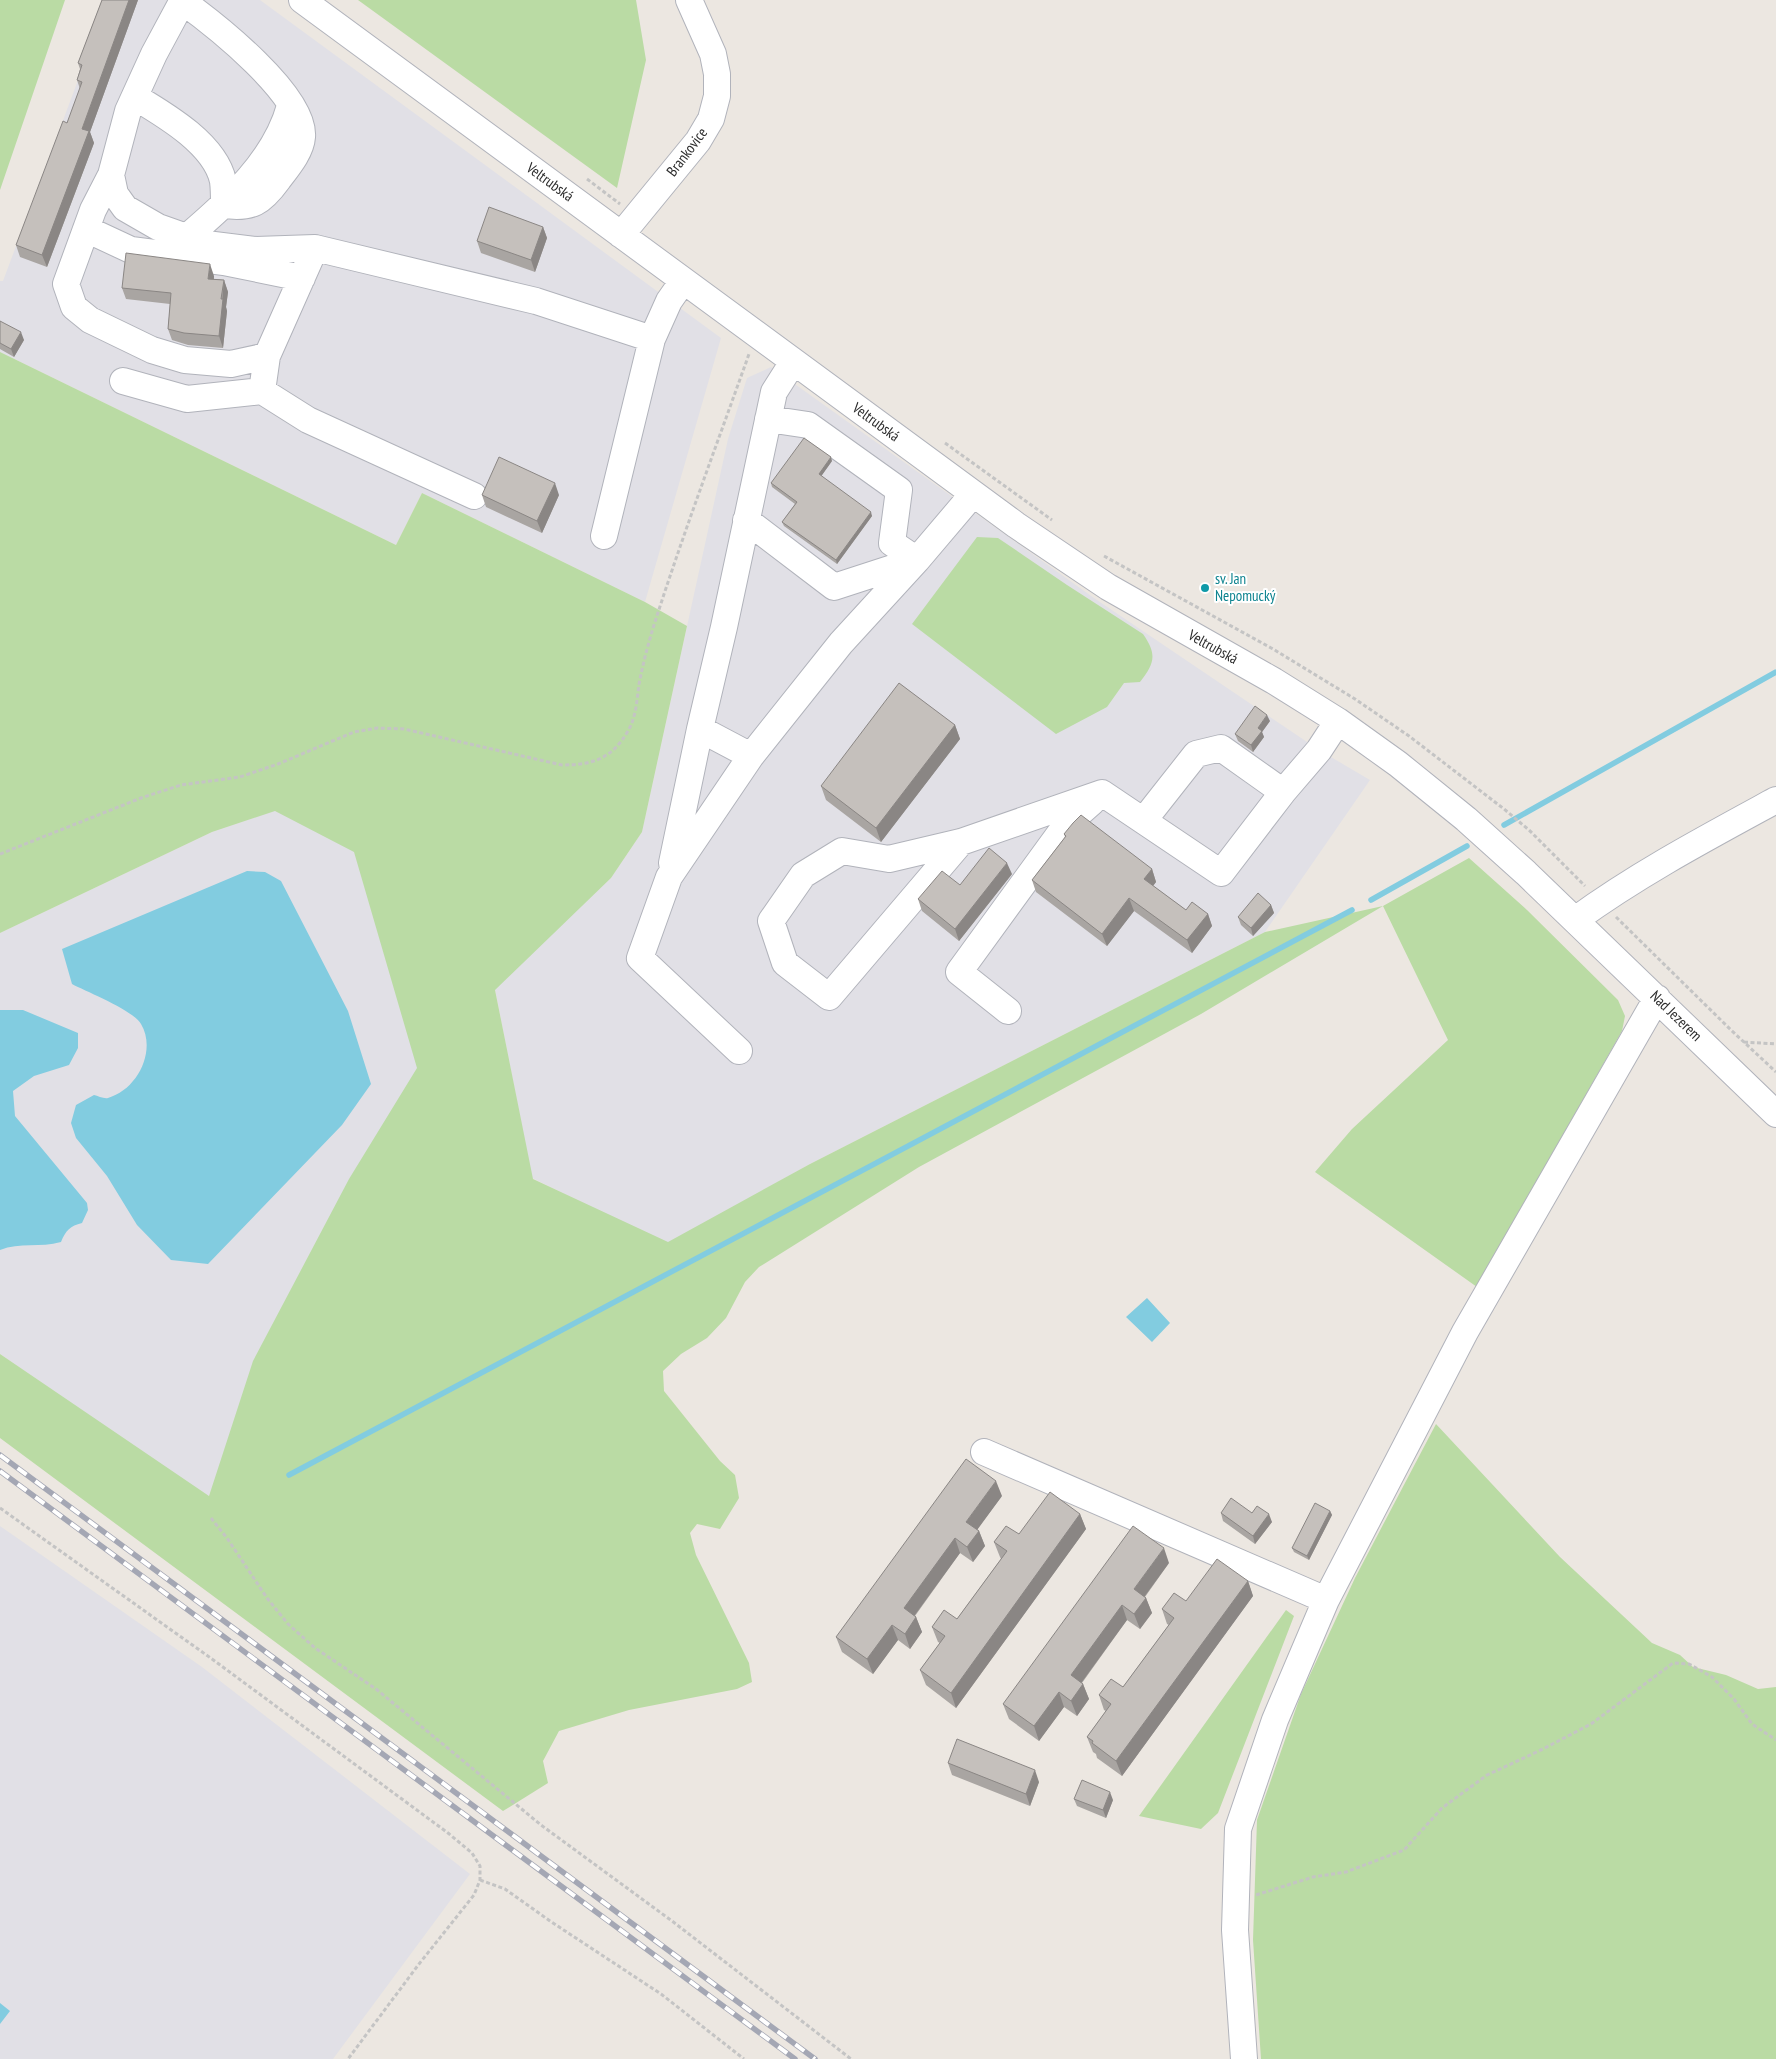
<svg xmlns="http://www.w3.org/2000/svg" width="1776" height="2059" font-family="'PT Sans Narrow',sans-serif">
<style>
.industrial{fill:#e1e0e6}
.green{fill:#badba4}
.water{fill:#82cce0}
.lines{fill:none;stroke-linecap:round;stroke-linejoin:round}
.stream{stroke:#82cce0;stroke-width:5.5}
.minor-casing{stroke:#b1b3bb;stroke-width:28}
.path{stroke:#c4c4c4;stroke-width:3;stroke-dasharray:4 2.5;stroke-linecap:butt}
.minor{stroke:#fff;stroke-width:26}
.rail-casing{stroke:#a4a7b4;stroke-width:5.5}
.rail{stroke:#fff;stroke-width:4;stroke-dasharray:11;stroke-linecap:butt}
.wall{fill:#a9a5a2}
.shaded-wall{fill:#8a8684}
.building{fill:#c5c0bc;stroke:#8a8684}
.culture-dot{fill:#0f9aa8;stroke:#fff;stroke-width:2}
.labels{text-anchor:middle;stroke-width:4;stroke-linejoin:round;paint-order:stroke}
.street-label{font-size:15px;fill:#2c2c2c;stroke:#fff}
.culture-label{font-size:15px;fill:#0d838f;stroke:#fff;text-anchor:start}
</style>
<rect width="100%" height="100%" fill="#ece7e1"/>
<!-- industrial -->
<path class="industrial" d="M108,0H260L721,338L645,602L422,493L396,545L0,352V281H3Z
M771,367L1094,598L1319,750L1370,780L1265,932L810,1164L667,1244L532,1178L495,989L611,878L642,832L728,439L747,378Z
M276,810L355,851L418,1068L208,1497L0,1354V933L212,832Z
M0,1526L202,1667L470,1874L333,2059H0Z"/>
<!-- green -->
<path class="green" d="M0,0H65L0,190Z
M358,0H636L646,60L617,188Z
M0,352L396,545L422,493L645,602L687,626L642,832L611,878L495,990L533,1179L668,1242L810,1164L1265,932L1383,906L1469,858L1527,910L1618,1000L1625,1016L1622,1031L1477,1287L1315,1172L1352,1129L1448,1040L1383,906L1201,1014L919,1167L759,1267L745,1282L726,1318L707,1338L681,1354L663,1371L664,1391L720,1461L735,1475L739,1498L720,1529L697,1524L690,1533L696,1555L749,1663L752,1682L737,1689L629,1710L559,1731L543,1761L548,1783L503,1811L0,1438V1354L209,1496L253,1361L349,1179L417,1068L354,852L275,811L212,832L0,933Z
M977,537L998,538L1067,585L1143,634C1157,654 1155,663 1140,682L1124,683L1107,707L1056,734L912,624Z
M1436,1424L1560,1557L1652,1643L1680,1655L1693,1667L1726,1675L1758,1689L1776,1687V2059H1261L1253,1940L1257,1820L1301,1694L1355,1578Z
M1286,1610L1294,1616L1218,1813L1201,1829L1139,1816Z"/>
<!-- water -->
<path class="water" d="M247,871L265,872L281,881L348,1011L371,1084L342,1125L208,1264L171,1260L137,1225L107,1176L76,1138L71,1123L76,1105L94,1095C98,1096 104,1099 108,1098C137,1090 157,1051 141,1024C133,1010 87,992 72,984L62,949Z
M0,1010H23L78,1033V1048L69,1065L34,1076L13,1091L15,1116L87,1203L88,1210L82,1223C70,1226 66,1230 61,1242C40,1248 20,1242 0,1250Z
M1147,1298L1170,1323L1152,1342L1126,1317Z
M0,2003L10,2011L0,2024Z"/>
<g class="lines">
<!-- stream -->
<path class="stream" d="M1504,825L1776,672
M1371,900L1467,846
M289,1475L1352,910"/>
<defs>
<path id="minor" d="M183,0L154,54L128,111L111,175L115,194L125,208L158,227L206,244L256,250L315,248
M302,0L1016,525L1108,587L1274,681L1338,721L1398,764L1466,819L1526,873L1776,1114
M135,97C165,115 215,144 223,181C224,189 224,197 224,205C252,209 262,202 278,180C287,168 301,152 302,137C306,96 214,24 182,1
M111,175L93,210L66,284L74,307L90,320L152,350L185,360L231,364L267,356
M86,229L131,250L224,262L302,278
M621,235L698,141L711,119L717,96V74L713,54L689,0
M187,237C229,201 275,161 290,106
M793,362L774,392L724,627L700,729L751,756L841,643L917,560L973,494
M123,381L187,399L262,391L267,356L315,248L536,301L652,339
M262,391L308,420L474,496
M746,520L834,587L917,560L892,543L899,490L808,425L768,419
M604,536L652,339L669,301L683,281
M1144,820L1196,754L1221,748L1283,792
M961,842L829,997L785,963L771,921L803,875L842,851L889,859L961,842L1102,793L1221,873L1283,792L1319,750L1338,721
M672,863L700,729
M1575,920C1638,874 1708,837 1776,800
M1008,1011L959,972L1066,825L1092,802
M739,1051L640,958L669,877L751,756
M984,1452L1326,1600
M1244,2059L1235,1930L1238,1829L1275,1720L1326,1600L1465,1332L1657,998"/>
</defs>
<!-- minor casing -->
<use href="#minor" class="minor-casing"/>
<!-- path -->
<path class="path" d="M587,179L620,204
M945,443L1052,520
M1104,556L1273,649L1355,699L1409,736L1504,809L1529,830L1585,886
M0,854L141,798L181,785L240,777L278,764L354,732L377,728L404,729L562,765C592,765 612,759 628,731C636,717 637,700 639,684C643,664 648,644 654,625C683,534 717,444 749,354
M1616,917L1731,1030L1776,1072
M1744,1042L1776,1044
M0,1508L212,1659L448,1833L472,1853L480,1866V1880L474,1895L419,1964L348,2059
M211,1518L227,1538L267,1598L288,1624L315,1648L376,1689L541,1825L672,1921L851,2059
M480,1880L505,1889L550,1921L661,1994L744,2059
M1256,1895L1313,1877L1346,1872L1404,1850L1442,1808L1487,1775L1539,1751L1591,1724L1673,1663L1689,1664L1712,1677L1734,1699L1752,1724L1776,1740"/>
<!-- minor -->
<use href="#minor" class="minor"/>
<defs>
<path id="rail" d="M0,1455L815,2059
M0,1471L795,2059"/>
</defs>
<!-- rail casing -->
<use href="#rail" class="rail-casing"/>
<!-- rail -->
<use href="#rail" class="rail"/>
</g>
<!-- wall -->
<path class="wall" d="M102,0H138L90,132L94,143L47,267L20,257L16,245L67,123L80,89L77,80L80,69L78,63Z
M543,227L547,238L535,272L481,253L477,241Z
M214,276V279L224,280L228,292L226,307L227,311L223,348L188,345L172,340L168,329L170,304L126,299L122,288Z
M0,321L24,340L14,357L0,349Z
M832,461L821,476L872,516L837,564L784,526L782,522L795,504L772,487L771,483Z
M482,495H559L542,533L486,507Z
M1270,721L1262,732L1264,737L1253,752L1238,741L1235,734Z
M955,725L960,739L881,842L826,800L821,786Z
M1064,834L1152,869L1156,882L1153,886L1186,910L1208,914L1212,926L1192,953L1134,911L1107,946L1036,892L1032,880L1065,837Z
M1012,874L959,941L922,911L918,899L960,885Z
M1271,905L1274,913L1253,936L1241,925L1238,917Z
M1002,1496L977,1529L979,1531L985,1546L973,1562L960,1553L915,1616L916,1617L922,1632L910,1649L898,1640L873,1674L842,1652L836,1637Z
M1330,1511L1332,1515L1309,1560L1294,1552L1292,1548Z
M1221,1513H1252L1272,1522L1255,1544L1223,1521Z
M1080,1514L1086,1529L956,1708L926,1685L920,1670L940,1643L938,1642L932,1627L957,1619L1001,1559L1000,1557L994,1542Z
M1169,1563L1145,1597L1146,1598L1152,1613L1140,1629L1127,1620L1082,1683L1083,1684L1089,1699L1077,1716L1064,1707L1039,1741L1009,1719L1003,1704Z
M1248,1581L1253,1596L1122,1776L1097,1758L1096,1754L1093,1752L1087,1737L1106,1711L1104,1710L1099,1695L1123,1687L1169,1625L1167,1624L1162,1609Z
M948,1763L1039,1782L1030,1806L952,1775Z
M1074,1799L1113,1800L1106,1818L1077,1806Z"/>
<!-- shaded-wall -->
<path class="shaded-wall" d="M129,0H138L90,132L94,143L47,267L42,255L82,129Z
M543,227L547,238L535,272L531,260Z
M210,264L214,276L213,290L208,279Z
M224,280L228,292L226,307L227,311L223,348L219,336Z
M21,332L24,340L14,357L11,349Z
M831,457L832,461L820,478L819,474Z
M555,483L559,495L542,533L537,521Z
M871,512L872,516L837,564L836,560Z
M1267,715L1270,721L1262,732L1264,737L1253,752L1251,745L1258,728Z
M955,725L960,739L881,842L876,828Z
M1007,863L1012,874L959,941L955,929Z
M1152,869L1156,882L1149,891L1144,879Z
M1129,898L1134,911L1107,946L1102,934Z
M1271,905L1274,913L1253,936L1251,928Z
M1208,914L1212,926L1192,953L1187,940Z
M996,1481L1002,1496L972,1537L966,1522Z
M1330,1511L1332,1515L1309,1560L1307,1556Z
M1080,1514L1086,1529L956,1708L951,1693Z
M1269,1514L1272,1522L1255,1544L1253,1536Z
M979,1531L985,1546L973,1562L967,1547Z
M955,1538L960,1553L909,1623L904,1608Z
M1164,1548L1169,1563L1139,1604L1134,1589Z
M1248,1581L1253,1596L1122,1776L1116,1761Z
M1146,1598L1152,1613L1140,1629L1134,1614Z
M1122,1605L1127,1620L1076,1690L1071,1675Z
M916,1617L922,1632L910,1649L905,1634Z
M892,1625L898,1640L873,1674L867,1659Z
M1083,1684L1089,1699L1077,1716L1071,1701Z
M1059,1692L1064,1707L1039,1741L1034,1726Z
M1035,1770L1039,1782L1030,1806L1026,1794Z
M1110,1792L1113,1800L1106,1818L1103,1810Z"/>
<!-- building -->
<path class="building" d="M102,0H129L82,129L89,131L42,255L16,245L63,121L67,123L82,82L77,80L82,65L78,63Z
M489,207L543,227L531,260L477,241Z
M126,253L210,264L208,279L224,280L221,299H223L219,336L184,333L168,329L171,293L122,288Z
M0,321L21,332L11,349L0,343Z
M804,438L831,457L819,474L871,512L836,560L782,522L797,502L771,483Z
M499,457L555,483L537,521L482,495Z
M899,683L955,725L876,828L821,786Z
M1255,706L1267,715L1258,728L1262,731L1251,745L1235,734Z
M1081,815L1152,869L1144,879L1186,910L1192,902L1208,914L1187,940L1129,898L1102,934L1032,880L1066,836L1064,834L1073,823Z
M989,848L1007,863L955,929L918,899L942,871L960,885Z
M1258,893L1271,905L1251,928L1238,917Z
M966,1459L996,1481L966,1522L979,1531L967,1547L955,1538L904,1608L916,1617L905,1634L892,1625L867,1659L836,1637Z
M1050,1492L1080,1514L951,1693L920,1670L945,1636L932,1627L944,1610L957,1619L1007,1551L994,1542L1006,1526L1019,1534Z
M1231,1498L1252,1513L1257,1506L1269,1514L1253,1536L1221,1513Z
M1315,1503L1330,1511L1307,1556L1292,1548Z
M1133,1526L1164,1548L1134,1589L1146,1598L1134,1614L1122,1605L1071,1675L1083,1684L1071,1701L1059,1692L1034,1726L1003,1704Z
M1217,1559L1248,1581L1116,1761L1092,1743L1093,1741L1087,1737L1111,1704L1099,1695L1111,1679L1123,1687L1174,1618L1162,1609L1174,1593L1186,1601Z
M957,1739L1035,1770L1026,1794L948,1763Z
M1082,1780L1110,1792L1103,1810L1074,1799Z"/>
<!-- markers -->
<circle class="culture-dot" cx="1205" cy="588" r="5"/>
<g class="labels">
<!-- street labels -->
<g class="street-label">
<text transform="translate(687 152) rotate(-53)" y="5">Brankovice</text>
<text transform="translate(550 182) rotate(36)" y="5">Veltrubská</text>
<text transform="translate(876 422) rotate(36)" y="5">Veltrubská</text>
<text transform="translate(1213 647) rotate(29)" y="5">Veltrubská</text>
<text transform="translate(1676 1016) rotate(44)" y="5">Nad Jezerem</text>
</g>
<!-- culture labels -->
<g class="culture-label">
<text x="1215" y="584">sv. Jan<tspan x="1215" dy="17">Nepomucký</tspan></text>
</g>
</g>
</svg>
